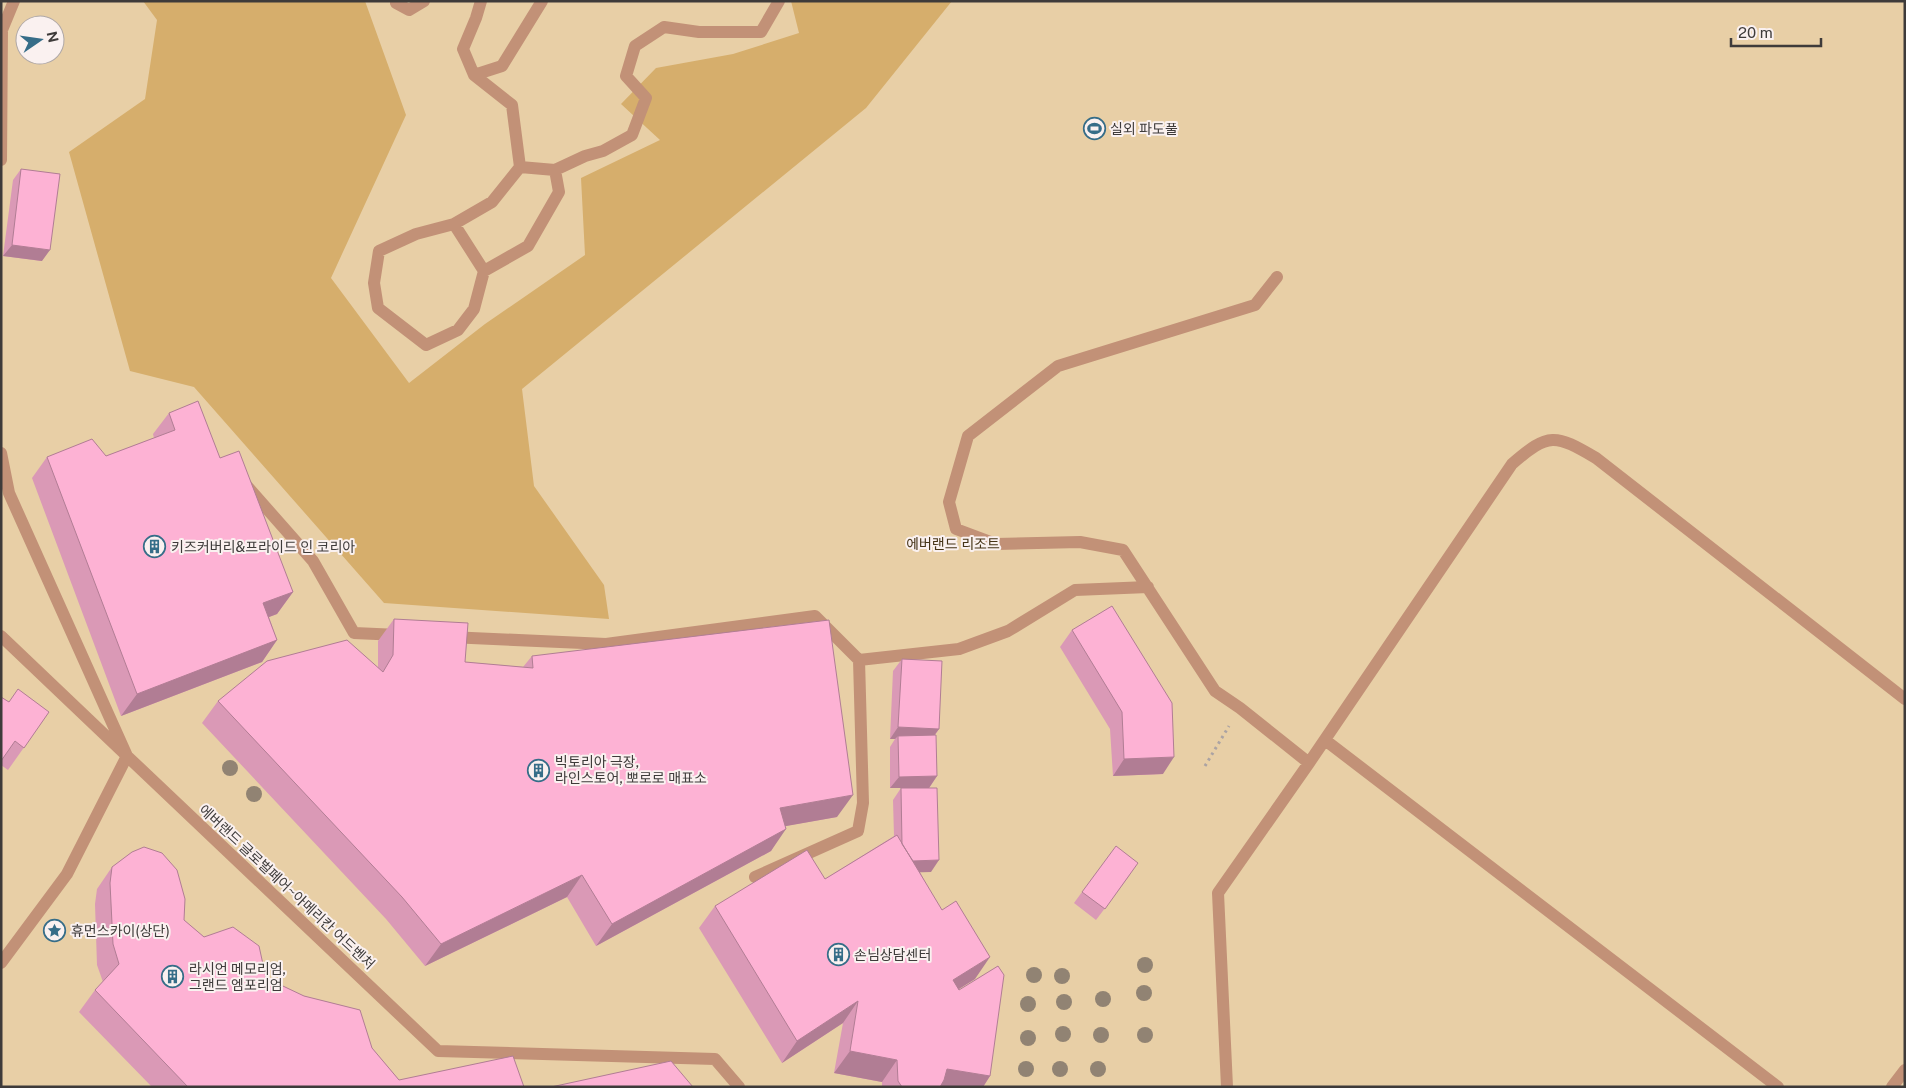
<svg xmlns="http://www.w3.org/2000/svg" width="1906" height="1088" font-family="'Public Sans','Noto Sans KR',sans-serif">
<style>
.green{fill:#e8cfa6;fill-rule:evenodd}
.forest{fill:#d6ae6c}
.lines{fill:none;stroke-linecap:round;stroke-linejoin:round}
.path{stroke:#aba3a3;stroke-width:3;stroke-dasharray:2.5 4;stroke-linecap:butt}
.minor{stroke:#c29177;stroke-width:12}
.tree{fill:#918373}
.wall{fill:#da99b6}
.shaded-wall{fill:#b17d94}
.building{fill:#fdb2d4;stroke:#b17d94}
.labels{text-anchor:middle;stroke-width:4;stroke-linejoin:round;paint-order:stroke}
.poi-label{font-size:14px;fill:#3e3b3a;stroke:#faf1f0;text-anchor:start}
.park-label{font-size:14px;fill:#463417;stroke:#faf1f0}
.street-label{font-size:14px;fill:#3e3b3a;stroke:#faf1f0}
</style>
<rect width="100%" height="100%" fill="#ede3e3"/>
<!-- green -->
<path class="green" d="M1,1H1905V1087H1ZM25,25H55V55H25Z"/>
<!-- forest -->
<path class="forest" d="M143,1H365L406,115L331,278L409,383L485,324L585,255L581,178L660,140L621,104L656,68L733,54L799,33L791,1H952L866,108L522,389L534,486L604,585L609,619L384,603L194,387L130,371L69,152L145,99L157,20Z"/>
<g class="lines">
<!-- path -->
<path class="path" d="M1205,766L1229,726"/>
<!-- minor -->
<path class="minor" d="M397,1L396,3L409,10L424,1
M481,1L476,18L463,49L474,75L502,66L542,1
M474,75L512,105L520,167L492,202L454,224L416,234L379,251L374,283L378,308L426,345L458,330L474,309L484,271L528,246L559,192L555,170L520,167
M1,160L2,30L14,1
M555,170L585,156L603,151L632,135L646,98L626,76L635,46L664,27L699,32H761L779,1
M454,224L484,271
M1277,277L1255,305L1058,366L968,436L949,502L956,529L996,544L1080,542L1123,550L1215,691L1240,708L1309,763
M1,453L9,493L127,756L438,1051L715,1059L739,1087
M246,485L313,561L354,633L399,635
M1,636L127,756L67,874L1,963
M449,637L606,644L815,616L859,660
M1325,740L1778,1087
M755,877L858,831L863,803L859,660L959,649L1008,631L1075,590L1148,587
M1227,1087L1218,893L1309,763L1512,464C1549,432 1555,434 1596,458L1905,699
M1892,1087L1905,1070"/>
</g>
<!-- trees -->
<g class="tree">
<circle cx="230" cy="768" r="8"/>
<circle cx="254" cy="794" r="8"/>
<circle cx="1145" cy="965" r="8"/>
<circle cx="1034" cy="975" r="8"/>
<circle cx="1062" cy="976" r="8"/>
<circle cx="1144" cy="993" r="8"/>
<circle cx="1103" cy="999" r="8"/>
<circle cx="1064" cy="1002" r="8"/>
<circle cx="1028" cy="1004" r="8"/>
<circle cx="1063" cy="1034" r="8"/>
<circle cx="1101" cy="1035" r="8"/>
<circle cx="1145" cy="1035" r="8"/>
<circle cx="1028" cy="1038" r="8"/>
<circle cx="1026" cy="1069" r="8"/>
<circle cx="1060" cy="1069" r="8"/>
<circle cx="1098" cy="1069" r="8"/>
</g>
<!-- wall -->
<path class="wall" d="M21,169L42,261L3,256L13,180Z
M169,413L220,458L293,592L277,614L269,617L277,640L262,662L121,716L32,478L47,457L106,456L154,438L153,434Z
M394,619L465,662L523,667L532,656L837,817L785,826L771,851L596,946L567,897L425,966L386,919L202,723L218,701L378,668V641Z
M1072,630L1163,774L1113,776L1110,729L1060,647Z
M902,659L939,729L935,735L937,776L929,788H890V747L895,739H890L893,671Z
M1,697L9,702L49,712L8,770L1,765Z
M901,788L931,872H920L975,979L959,989L990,1076L983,1087H882V1082L834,1073L843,1023L782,1063L699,928L715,906L825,879L894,836L893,800Z
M112,867L184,920L204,937L372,1048L399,1080L524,1087H152L79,1012L95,990L103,982L97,965L95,904L97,889Z
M1130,875L1096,920L1074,903L1082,892Z"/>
<!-- shaded-wall -->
<path class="shaded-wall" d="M12,245L50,250L42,261L3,256Z
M293,592L277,614L248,625L263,603Z
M277,640L262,662L121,716L137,694Z
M898,727L939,729L930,741L898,736L895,739H890Z
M1174,757L1163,774L1113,776L1124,759Z
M937,776L929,788H890L899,777Z
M853,795L837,817L764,830L780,808Z
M786,829L771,851L596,946L612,924Z
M939,860L931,872L895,873L903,861Z
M582,875L567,897L425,966L441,944Z
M990,957L975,979L938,1002L953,980Z
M858,1001L843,1023L782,1063L797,1041Z
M850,1051L897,1060L882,1082L834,1073Z
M947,1069L990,1076L983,1087H934Z"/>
<!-- building -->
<path class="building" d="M21,169L60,174L50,250L12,245Z
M198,401L220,458L239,451L293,592L263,603L277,640L137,694L47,457L92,439L106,456L175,430L169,413Z
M1112,606L1172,703L1174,757L1124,759L1122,712L1072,630Z
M394,619L468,623L465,662L533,668L532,656L829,620L853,795L780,808L786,829L612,924L582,875L441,944L402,897L218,701L267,661L347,640L383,672L393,655Z
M902,659L942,661L939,729L898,727Z
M18,689L49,712L24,748L15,741L1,761V697L9,702Z
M936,735L937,776L899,777L898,736Z
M901,788H937L939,860L913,861L902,844Z
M897,835L942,910L956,901L990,957L953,980L959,990L998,966L1004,975L990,1076L947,1069L944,1080L940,1087H902L898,1081L897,1060L850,1051L858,1001L797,1041L715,906L807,850L825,879Z
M1116,846L1138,863L1105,909L1082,892Z
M144,847L162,853L177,870L185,899L184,920L204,937L233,927L259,946L266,978L304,996L360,1010L372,1048L399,1080L513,1056L524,1087H188L95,990L119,964L113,944L110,883L112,867L132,852Z
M671,1061L693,1087H551Z"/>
<!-- icons -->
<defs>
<symbol id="stadium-ring" viewBox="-11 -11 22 22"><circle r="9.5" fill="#faf1f0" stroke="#366d88" stroke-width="1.5"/><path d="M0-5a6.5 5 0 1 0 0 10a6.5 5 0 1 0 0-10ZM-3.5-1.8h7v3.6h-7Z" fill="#366d88"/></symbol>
<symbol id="building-ring" viewBox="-11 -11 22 22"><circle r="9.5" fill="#faf1f0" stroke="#366d88" stroke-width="1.5"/><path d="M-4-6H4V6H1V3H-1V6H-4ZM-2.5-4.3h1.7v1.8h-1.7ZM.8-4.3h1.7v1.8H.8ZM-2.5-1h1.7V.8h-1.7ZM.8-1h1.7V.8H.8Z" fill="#366d88"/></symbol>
<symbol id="sight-ring" viewBox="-11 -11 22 22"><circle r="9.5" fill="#faf1f0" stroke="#366d88" stroke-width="1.5"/><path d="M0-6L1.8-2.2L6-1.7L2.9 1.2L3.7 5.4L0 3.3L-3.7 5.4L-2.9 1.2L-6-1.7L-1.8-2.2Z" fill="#366d88"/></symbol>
</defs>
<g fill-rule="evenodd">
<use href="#stadium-ring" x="1082" y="116" width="25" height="25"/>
<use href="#building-ring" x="142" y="534" width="25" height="25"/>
<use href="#building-ring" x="526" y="758" width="25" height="25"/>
<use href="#sight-ring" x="42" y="918" width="25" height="25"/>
<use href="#building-ring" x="826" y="942" width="25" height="25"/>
<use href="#building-ring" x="160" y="964" width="25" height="25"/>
</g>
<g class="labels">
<!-- poi labels -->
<g class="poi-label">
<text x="1110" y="134">실외 파도풀</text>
<text x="171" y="552">키즈커버리&amp;프라이드 인 코리아</text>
<text x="555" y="767">빅토리아 극장,<tspan x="555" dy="16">라인스토어, 뽀로로 매표소</tspan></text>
<text x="71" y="936">휴먼스카이(상단)</text>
<text x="854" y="960">손님상담센터</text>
<text x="189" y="974">라시언 메모리엄,<tspan x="189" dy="16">그랜드 엠포리엄</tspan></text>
</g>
<!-- park labels -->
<g class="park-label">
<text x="953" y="549">에버랜드 리조트</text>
</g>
<!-- street labels -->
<g class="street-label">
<text transform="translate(287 887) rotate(43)" y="5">에버랜드 글로벌페어~아메리칸 어드벤처</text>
</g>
</g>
<!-- border -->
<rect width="1906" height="1088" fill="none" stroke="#3e3b3a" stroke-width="5"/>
<!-- north arrow -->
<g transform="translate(40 40) rotate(77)"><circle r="24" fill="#faf1f0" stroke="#afa8a7"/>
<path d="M0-4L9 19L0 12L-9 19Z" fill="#366d88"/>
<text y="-8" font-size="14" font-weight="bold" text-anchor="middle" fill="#3e3b3a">N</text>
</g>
<!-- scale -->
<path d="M1731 38v8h90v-8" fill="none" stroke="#3e3b3a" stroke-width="2.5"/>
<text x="1738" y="38" font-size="15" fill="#3e3b3a" stroke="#faf1f0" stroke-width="4" paint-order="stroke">20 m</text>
</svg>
